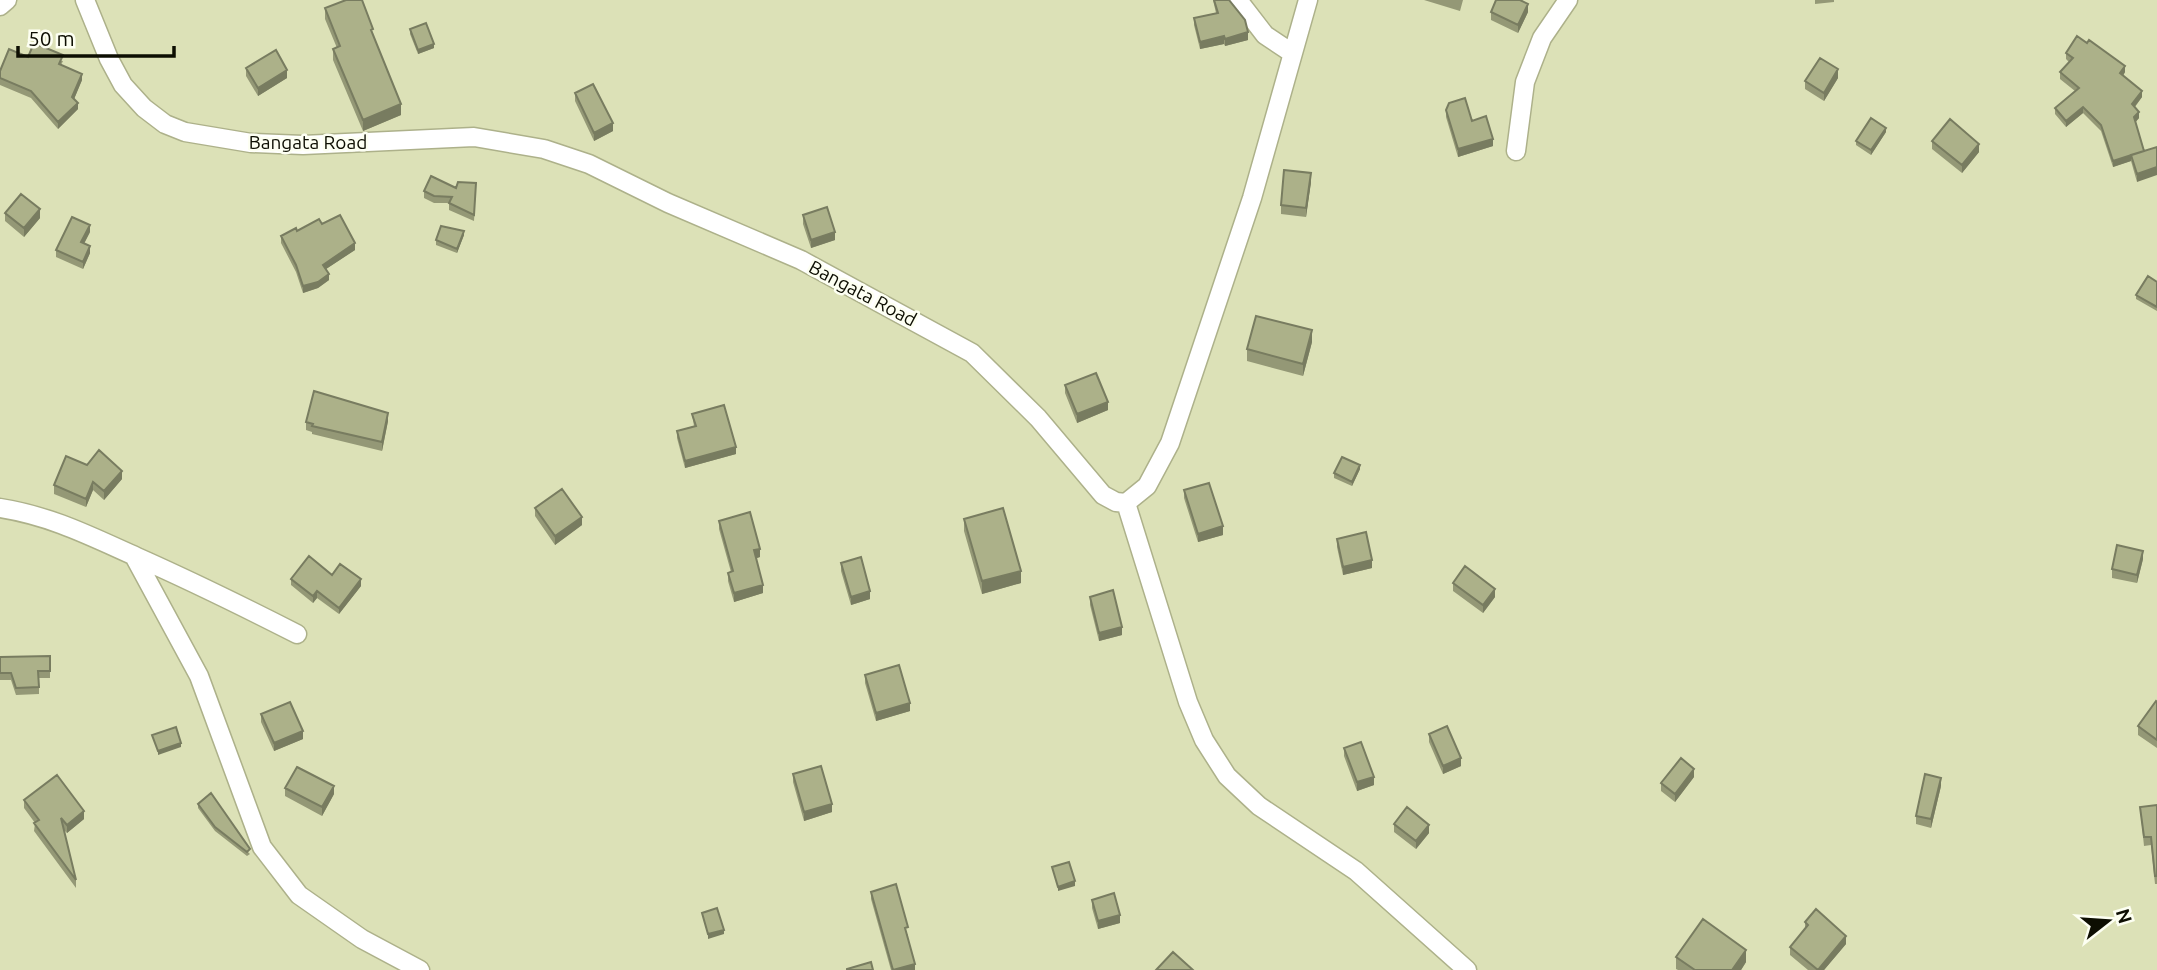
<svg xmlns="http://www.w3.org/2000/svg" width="2157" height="970" font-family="Ubuntu,sans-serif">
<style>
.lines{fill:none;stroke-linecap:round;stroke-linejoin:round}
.street-casing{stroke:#adb18a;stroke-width:21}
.street{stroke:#fff;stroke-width:18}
.wall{fill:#949876}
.shaded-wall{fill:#787c60}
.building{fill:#acb189;stroke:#787c60;stroke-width:2}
.labels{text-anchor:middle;stroke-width:5;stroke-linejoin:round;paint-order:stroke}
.street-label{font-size:19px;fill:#0d0e02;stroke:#fdfff2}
</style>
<rect width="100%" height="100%" fill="#dce1b7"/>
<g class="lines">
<defs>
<path id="street" d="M85,0L109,59L123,85L144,108L165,124L185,132L251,143L303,145L474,137L544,149L589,164L668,203L801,260L972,353L1038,418L1103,495L1116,502L1126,503L1147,486L1170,443L1252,198L1308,0
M1238,0L1265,35L1292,53
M0,6L7,0
M1516,151L1525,82L1542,38L1568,0
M1126,503L1188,702L1204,740L1227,776L1259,806L1356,871L1467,970
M0,508C51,516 90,536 137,557C191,581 244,607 297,634
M134,556L199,676L262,847L299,895L362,939L420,970"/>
</defs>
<!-- street casing -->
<use href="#street" class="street-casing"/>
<!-- street -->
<use href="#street" class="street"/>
</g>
<!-- wall -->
<path class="wall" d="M1213,0H1229L1248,40L1225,46L1224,44L1200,49L1194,25V18L1216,13Z
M1424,0H1463L1460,11Z
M1815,0H1834V2L1815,4Z
M325,8L373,35L401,115L363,131L333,60V49L337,48L325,19Z
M1491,12H1528L1518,33L1491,20Z
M410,29L434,48L418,54L410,34Z
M2066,53L2125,72L2123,76L2142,97L2135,107L2139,118L2135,122L2144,151L2137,182L2131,161L2113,167L2101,131L2083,113L2066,127L2055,114V108L2075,91L2060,79V72L2069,62L2066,59Z
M28,57L63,61L61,65L82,80L74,99L78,109L58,129L31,98L0,85V71Z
M246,68L287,78L258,96L246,76Z
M1838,78L1824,101L1805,89V81Z
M575,93L613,131L594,141L575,101Z
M1446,110L1472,121L1493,146L1458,157L1446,117Z
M1886,132L1871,155L1856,145V141Z
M1932,141L1979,152L1962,173L1932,149Z
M1311,182L1306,217L1281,214V205Z
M476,183L474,221L449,210V203H434L424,198V191L456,188Z
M5,213L40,218L24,237L5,221Z
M803,215L835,240L811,248L803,224Z
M322,224L355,250L326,269L329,280L318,288L303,293L296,272L281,243V236Z
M90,232L84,244L90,253L83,269L56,257V250Z
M464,235L457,253L436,245V240Z
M2157,282V311L2136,299V295Z
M1312,342L1303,376L1247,361V349Z
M1065,385L1108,410L1077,423L1065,393Z
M692,414L736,454L685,468L677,438V431L694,426Z
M388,421L382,451L312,434V432L306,430V422Z
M1360,469L1352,486L1334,478V473Z
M122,479L104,500L93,490L86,507L54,494V485Z
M1184,490L1223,535L1198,542L1184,498Z
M535,508L582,525L555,545L535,516Z
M964,519L1021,583L982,594L964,531Z
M719,521L760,557L756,558L763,593L734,602L728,581V573L731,572L719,529Z
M1337,539L1372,568L1343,575L1337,547Z
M2143,559L2137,583L2112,578V569Z
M841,563L870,599L851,605L841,571Z
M291,579L361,586L339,614L317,598L313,603L291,585Z
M1453,583L1495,597L1483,613L1453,591Z
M1090,597L1122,635L1099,641L1090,605Z
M50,656V678H39V694L16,695L11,680H0V657Z
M865,675L910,711L876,721L865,683Z
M2157,702V748L2138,735V726Z
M261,714L303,739L274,751L261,722Z
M1429,734L1461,766L1443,774L1429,742Z
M1344,748L1374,785L1357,791L1344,756Z
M793,774L832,812L804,821L793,782Z
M1694,777L1675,802L1661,791V783Z
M1941,786L1931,828L1916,824V816Z
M285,788L334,794L322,816L285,796Z
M24,800L84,819L67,833L64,830L76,880V888L34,831L35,823L24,808Z
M198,804L250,854L247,856L215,831L198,808Z
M2157,805V884H2155L2151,845L2144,846L2140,807Z
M1394,824L1429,833L1416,849L1394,832Z
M871,892L908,935H907L915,970H891L871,899Z
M1092,900L1120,923L1098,929L1092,908Z
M1805,922L1846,944L1824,970H1808L1790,955V947L1805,929Z
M1676,957L1746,962L1741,970H1678L1676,969Z"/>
<!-- shaded-wall -->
<path class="shaded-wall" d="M1528,4V12L1518,33V25Z
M1248,32V40L1225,46V39Z
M1224,36V44L1200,49V42Z
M434,44V48L418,54V50Z
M2125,66V72L2120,80V73Z
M1838,69V78L1824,101V93Z
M287,70V78L258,96V88Z
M82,74V80L72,104V97Z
M2142,91V97L2132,110V104Z
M78,103V109L58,129V122Z
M401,104V115L363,131V120Z
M2083,107V113L2066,127V121Z
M2139,112V118L2134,124V117Z
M613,123V131L594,141V133Z
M1886,128V132L1871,155V150Z
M1493,139V146L1458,157V149Z
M1979,144V152L1962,173V165Z
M2144,151L2131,155V161L2113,167V161Z
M2157,167V175L2137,182V174Z
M1311,173V182L1306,217V208Z
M40,209V218L24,237V228Z
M90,225V232L81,249V242Z
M464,231V235L457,253V249Z
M835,232V240L811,248V240Z
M355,243V250L323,271V265Z
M90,246V253L83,269V262Z
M329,274V280L318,288L303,293V286Z
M1312,330V342L1303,376V364Z
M1108,402V410L1077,423V414Z
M388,413V421L382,451V442Z
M736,447V454L685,468V461Z
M1360,465V469L1352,486V482Z
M122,471V479L104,500V491Z
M93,482V490L86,507V499Z
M582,517V525L555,545V536Z
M1223,526V535L1198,542V534Z
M760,549V557L754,559V550Z
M2143,551V559L2137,583V575Z
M1372,560V568L1343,575V567Z
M1021,571V583L982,594V581Z
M361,579V586L339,614V608Z
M763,585V593L734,602V593Z
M1495,589V597L1483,613V605Z
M317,591V598L313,603V596Z
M870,591V599L851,605V597Z
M1122,627V635L1099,641V633Z
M910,703V711L876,721V713Z
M303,731V739L274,751V743Z
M181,743V747L158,755V751Z
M1461,758V766L1443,774V766Z
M1694,769V777L1675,802V794Z
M1374,777V785L1357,791V782Z
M1941,778V786L1931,828V819Z
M334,786V794L322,816V807Z
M832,804V812L804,821V812Z
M84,811V819L67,833V825Z
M1429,825V833L1416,849V841Z
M1075,881V886L1058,891V887Z
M1120,915V923L1098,929V921Z
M724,930V934L708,939V934Z
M1846,936V944L1824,970H1818Z
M1746,950V962L1741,970H1732Z
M915,964V970H893Z"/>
<!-- building -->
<path class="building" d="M346,0H362L373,29L371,30L401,104L363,120L333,49L340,46L325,8Z
M1214,0H1229L1245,20L1248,32L1225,39L1224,36L1200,42L1194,18L1218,13Z
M1496,0H1520L1528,4L1518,25L1491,12Z
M426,23L434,44L418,50L410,29Z
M2077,36L2087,43L2089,40L2125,66L2120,73L2142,91L2132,104L2139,112L2134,117L2144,151L2113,161L2101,125L2083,107L2066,121L2055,108L2079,88L2060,72L2073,58L2066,53Z
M34,43L63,55L59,64L82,74L72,97L78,103L58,122L31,91L0,78V71L9,49L28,57Z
M276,50L287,70L258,88L246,68Z
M1820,58L1838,69L1824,93L1805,81Z
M593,84L613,123L594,133L575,93Z
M1465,98L1472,121L1486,116L1493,139L1458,149L1446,110L1449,103Z
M1871,118L1886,128L1871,150L1856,141Z
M1950,119L1979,144L1962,165L1932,141Z
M2157,147V167L2137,174L2131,155Z
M1284,170L1311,173L1306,208L1281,205Z
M431,176L456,188L458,182L476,183L474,215L449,203L452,197L434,196L424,191Z
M21,194L40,209L24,228L5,213Z
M827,207L835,232L811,240L803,215Z
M340,215L355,243L323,265L329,274L318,282L303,286L296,265L281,236L296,228L297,231L319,219L322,224Z
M72,217L90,225L81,242L90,246L83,262L56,250Z
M441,226L464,231L457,249L436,240Z
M2148,276L2157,282V307L2136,295Z
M1256,316L1312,330L1303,364L1247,349Z
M1096,373L1108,402L1077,414L1065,385Z
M314,391L388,413L382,442L312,426L313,424L306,422Z
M724,405L736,447L685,461L677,431L696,426L692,414Z
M99,450L122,471L104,491L93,482L86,499L54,485L66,456L87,465Z
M1342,457L1360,465L1352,482L1334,473Z
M1209,483L1223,526L1198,534L1184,490Z
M562,489L582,517L555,536L535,508Z
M1003,508L1021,571L982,581L964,519Z
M750,512L760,549L754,550L763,585L734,593L728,573L733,571L719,521Z
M1366,532L1372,560L1343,567L1337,539Z
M2117,545L2143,551L2137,575L2112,569Z
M309,556L332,575L340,564L361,579L339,608L317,591L313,596L291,579Z
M861,557L870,591L851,597L841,563Z
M1465,566L1495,589L1483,605L1453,583Z
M1113,590L1122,627L1099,633L1090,597Z
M50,656V671H38L39,687L16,688L11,673H0V657Z
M899,665L910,703L876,713L865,675Z
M2156,701L2157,702V740L2138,726Z
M290,702L303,731L274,743L261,714Z
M1447,726L1461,758L1443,766L1429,734Z
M176,727L181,743L158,751L152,735Z
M1361,742L1374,777L1357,782L1344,748Z
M1681,758L1694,769L1675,794L1661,783Z
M821,766L832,804L804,812L793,774Z
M297,767L334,786L322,807L285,788Z
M1925,774L1941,778L1931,819L1916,816Z
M57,775L84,811L67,825L61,818L76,880L34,823L39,820L24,800Z
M211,793L250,849L247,852L215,827L198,804Z
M2157,805V876H2155L2151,837H2144L2140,807Z
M1407,807L1429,825L1416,841L1394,824Z
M1069,862L1075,881L1058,887L1052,867Z
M896,884L908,927L905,928L915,964L893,970L871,892Z
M1114,893L1120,915L1098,921L1092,900Z
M717,908L724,930L708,934L702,913Z
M1816,909L1846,936L1818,970L1790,947L1808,925L1805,922Z
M1703,919L1746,950L1732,970H1695L1676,957Z
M1173,952L1193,970H1156Z
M871,962L873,970H847V969Z"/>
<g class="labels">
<!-- street labels -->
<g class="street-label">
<text x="308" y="149">Bangata Road</text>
<text transform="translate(863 293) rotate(28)" y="7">Bangata Road</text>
</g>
</g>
<!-- north arrow -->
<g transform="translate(2108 921) rotate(73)" stroke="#fdfff2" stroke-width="5" paint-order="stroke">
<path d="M0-5L12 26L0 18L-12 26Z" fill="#0d0e02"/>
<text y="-10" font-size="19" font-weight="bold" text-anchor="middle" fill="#0d0e02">N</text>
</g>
<!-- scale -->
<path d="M18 46v10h156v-10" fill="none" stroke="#0d0e02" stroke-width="3.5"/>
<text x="28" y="46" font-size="21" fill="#0d0e02" stroke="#fdfff2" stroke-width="5" paint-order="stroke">50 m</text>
</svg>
